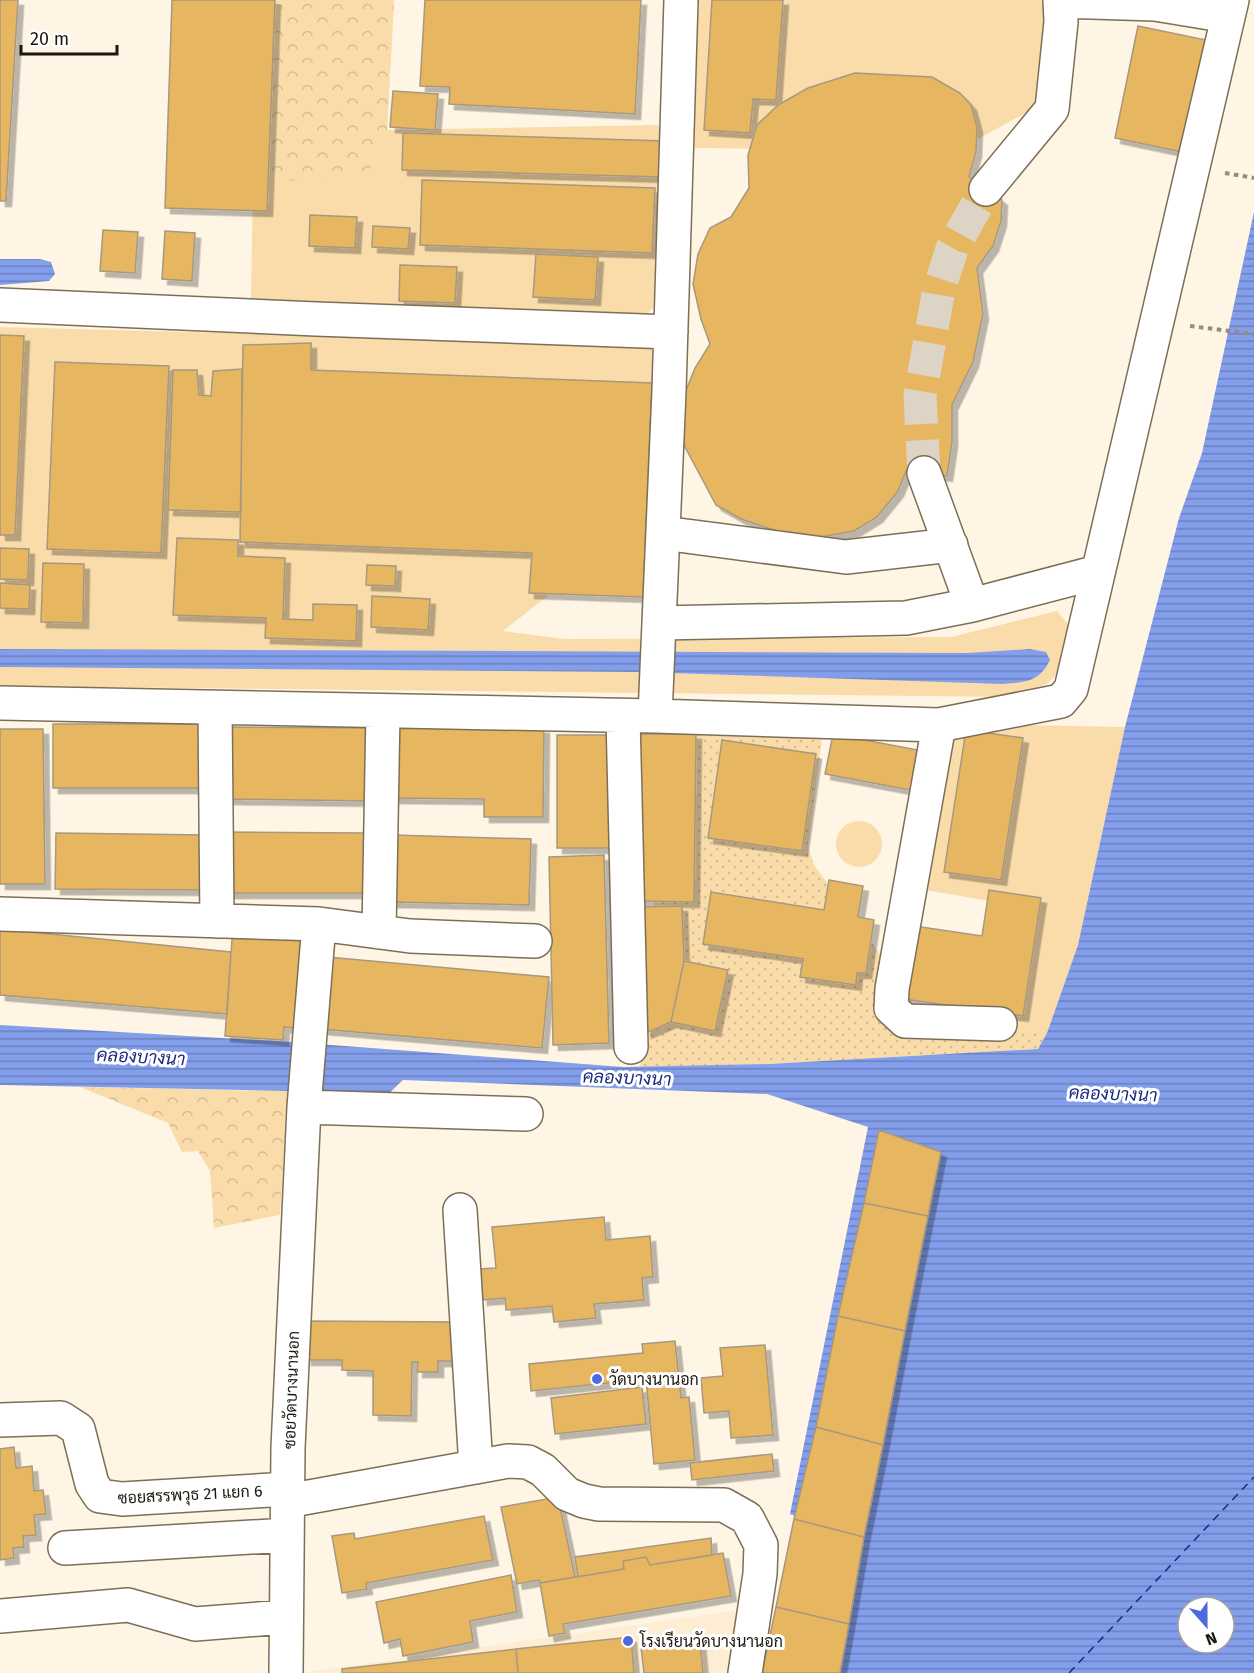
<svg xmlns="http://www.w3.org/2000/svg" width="1254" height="1673" font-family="'Fira Sans',Sarabun,sans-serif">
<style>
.built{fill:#fdedd2}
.green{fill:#f9dcaa}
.forest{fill:url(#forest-crowns)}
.garden{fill:url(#garden-dots)}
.water{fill:url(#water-rules);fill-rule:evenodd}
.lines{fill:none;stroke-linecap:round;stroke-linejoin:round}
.ferry{stroke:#1a2981;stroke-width:1.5;stroke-dasharray:8 6;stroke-linecap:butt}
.building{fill:#e6b760;stroke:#a7987f;stroke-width:1.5;filter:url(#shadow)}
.minor-tunnel{stroke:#ddd4c5;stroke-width:33;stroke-dasharray:33 16;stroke-linecap:butt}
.minor-casing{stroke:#7d6f57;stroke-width:36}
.path{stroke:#948c7f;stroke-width:4;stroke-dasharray:4.5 4.5;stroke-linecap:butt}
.minor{stroke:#fff;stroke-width:33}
.poi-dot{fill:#4c6ade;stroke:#fff;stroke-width:2}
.labels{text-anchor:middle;stroke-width:6;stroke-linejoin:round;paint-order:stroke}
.poi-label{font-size:16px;fill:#1d170e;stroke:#fff;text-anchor:start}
.street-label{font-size:16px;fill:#1d170e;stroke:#fff}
.water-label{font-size:18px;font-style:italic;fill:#1a2981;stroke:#fff}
</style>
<defs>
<pattern id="forest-crowns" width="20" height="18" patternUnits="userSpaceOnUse" patternTransform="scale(1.5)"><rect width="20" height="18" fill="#f9dcaa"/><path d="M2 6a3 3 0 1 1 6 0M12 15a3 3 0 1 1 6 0" fill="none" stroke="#d5bc91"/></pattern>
<pattern id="garden-dots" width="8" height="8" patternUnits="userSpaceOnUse" patternTransform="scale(1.5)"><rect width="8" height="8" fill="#f9dcaa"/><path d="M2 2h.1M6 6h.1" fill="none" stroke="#d5bc91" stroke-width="1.8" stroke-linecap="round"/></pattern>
<pattern id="water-rules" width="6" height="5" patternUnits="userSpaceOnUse" patternTransform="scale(1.5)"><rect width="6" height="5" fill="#839eeb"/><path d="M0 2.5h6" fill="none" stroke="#6b80bd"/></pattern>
<filter id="shadow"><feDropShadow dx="5.5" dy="5.5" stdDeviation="0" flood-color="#0004"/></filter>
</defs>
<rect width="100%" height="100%" fill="#fff5e5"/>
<!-- built -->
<path class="built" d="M740,1610L731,1673H301Z"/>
<!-- green -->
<path class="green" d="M256,0H394L387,130L658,125L667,137L658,303L649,312L632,319L251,302Z
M699,0H1041L1048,18L1042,104L956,151L690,148Z
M0,327L647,344L661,354L649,529L618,541L503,631L565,639L951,637L1057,611L1073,630L1070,661L1047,684L1013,697L0,686Z
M1015,725L1125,727L1078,945L1047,1033H1008L1025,907L919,889L944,745L958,731Z
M836 844a23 23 0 1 1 46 0a23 23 0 1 1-46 0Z"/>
<!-- forest -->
<path class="forest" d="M275,0H394L387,130L370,169L344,179L268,181Z
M80,1087L288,1091L280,1215L214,1228L210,1171L198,1151L182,1152L168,1123Z"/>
<!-- garden -->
<path class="garden" d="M666,729L822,738L808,847L814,865L883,958L882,1008L891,1031L1047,1033L1038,1049L769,1064L640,1067L644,1042Z"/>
<!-- water -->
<path class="water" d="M1254,212V1673H784L845,1535L790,1514L868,1127L767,1094L403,1080L384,1098L288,1091L0,1085V1025L292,1042L623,1067L769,1064L1038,1049L1047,1033L1078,945L1125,727L1179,518L1202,453ZM1188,1607H1224V1643H1188Z
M0,259H40L51,262L55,274L49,281L0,285Z
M0,649L967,653L1030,649L1046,652L1050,660C1039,682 1026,682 1003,684L641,672L0,667Z"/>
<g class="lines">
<!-- ferry -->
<path class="ferry" d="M1069,1673L1254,1477"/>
</g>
<!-- building -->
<path class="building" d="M0,0H18L6,201H0Z
M172,0H275L267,211L165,208Z
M425,0H641L635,114L449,104L450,87L420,86Z
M712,0H783L776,100L753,99L750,133L704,130Z
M1138,26L1206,40L1182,152L1115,138Z
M855,73L932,77L960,93L971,105L977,127L976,152L969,177L1002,200L1001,221L993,246L977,268L983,314L973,362L952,405V442L947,476L906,471L898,491L877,517L854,531L821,537L780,532L741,519L716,505L685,447L680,424L683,398L695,368L710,344L701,319L693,284L698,254L710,228L731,217L749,188L748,155L757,125L778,105L808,88Z
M393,91L438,94L435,130L390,127Z
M403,133L666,141L665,177L402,170Z
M422,180L655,188L652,253L420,245Z
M310,215L357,217L355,248L309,246Z
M373,226L410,228L408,249L372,247Z
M103,230L138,232L135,273L100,271Z
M165,231L195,233L192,281L162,279Z
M536,254L598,257L595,300L533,297Z
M400,265L457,267L455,303L399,301Z
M0,335L24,336L15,535H0Z
M311,343V370L652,383L643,597L529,593L532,553L240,542L243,345Z
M55,362L169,366L161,553L47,549Z
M242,369L241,512L168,510L173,370H197L199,395L211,396L213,371Z
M177,538L238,540V556L285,558L283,619L313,620V604L357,605L356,641L265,638L266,618L173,615Z
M0,548L29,549L28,580L0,579Z
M43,563L84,564L83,623L41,622Z
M367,565L396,566L395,586L366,585Z
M0,583L30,585L29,609L0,608Z
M372,596L430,599L428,630L371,627Z
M53,724H206V788H53Z
M226,727L375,728L374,801L225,799Z
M392,727L544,728L543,817H484V799L390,798Z
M0,729H43L45,884H0Z
M966,730L1023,738L1001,880L944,872Z
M636,734H696L694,902L634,901Z
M833,734L923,751L915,791L825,774Z
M557,735H618V848H557Z
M722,740L816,754L802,851L708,838Z
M223,832L367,833V893H222Z
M56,833L208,835L207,890L55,889Z
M394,835L531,839L529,905L391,902Z
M604,855L609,1043L553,1045L549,857Z
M829,880L863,886L858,917L874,920L866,973H857L856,985L800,977L803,959L703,944L711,892L824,910Z
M989,890L1041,898L1023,1016L904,999L915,926L982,936Z
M682,906L684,961L671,1022L646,1033L639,907Z
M233,926L311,929L304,1029L284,1027L283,1040L225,1036Z
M0,929L231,952L227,1014L0,995Z
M327,957L549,977L542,1048L321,1029Z
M684,961L728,970L715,1031L671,1022Z
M879,1130L941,1152L928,1216L864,1203Z
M864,1203L928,1216L905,1331L838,1316Z
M604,1217L606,1240L650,1236L653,1277L642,1278L644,1300L594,1304L596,1318L554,1322L552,1306L506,1310L505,1298L482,1300L479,1269L496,1268L492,1227Z
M838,1316L905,1331L883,1445L816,1427Z
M306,1321L460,1322L459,1361H438V1372H417L418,1362H412L411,1416L373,1415V1371L342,1370V1360H306Z
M675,1341L681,1398L689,1397L695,1460L654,1464L646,1379L531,1391L529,1364L643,1353L642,1344Z
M765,1345L773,1435L731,1438L729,1411L704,1413L701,1378L723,1376L720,1348Z
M642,1387L646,1424L555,1434L551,1398Z
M816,1427L883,1445L864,1537L794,1519Z
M14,1447L16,1468L32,1466L34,1491L43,1490L46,1514L34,1515L36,1535L23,1536L24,1547L13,1548L14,1558L0,1560V1449Z
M772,1454L774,1471L692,1480L690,1463Z
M558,1497L575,1577L540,1583L539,1580L517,1584L501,1507Z
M484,1516L493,1560L366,1583L367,1589L342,1593L332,1536L354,1533L355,1539Z
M794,1519L864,1537L849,1624L776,1607Z
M711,1538L712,1555L650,1565L646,1557L623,1561L624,1569L578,1577L575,1557Z
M723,1553L731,1596L563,1624L565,1633L549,1636L540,1583L624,1569L623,1561L646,1557L650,1565Z
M511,1575L517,1612L470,1621L473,1642L403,1656L400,1639L384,1643L376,1602Z
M776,1607L849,1624L840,1673H762Z
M631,1637L634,1673H518L516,1649Z
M700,1640L703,1673H644L641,1647Z
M516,1649L518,1673H342V1669Z"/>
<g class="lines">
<!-- minor-tunnel -->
<path class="minor-tunnel" d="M924,473L920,396L939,289L952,249L986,189"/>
<defs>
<path id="minor" d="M1060,1L1155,4L1228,16
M986,189L1052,109L1061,22L1060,0
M0,305L316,319L671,332
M924,473L972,605
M663,533L846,557L951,545
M659,623L906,618L972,605L1098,572
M0,703L655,716L939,725L1061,701L1071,689L1232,0
M215,708L217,921
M655,716L669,391L681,0
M623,717L631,1047
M939,725L892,989L891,1008L905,1021L1000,1024
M0,914L319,924L410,936L535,941
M379,932L383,712
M304,1107L526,1114
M460,1210L476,1467
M0,1420L61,1418L78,1429L92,1484L100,1496L122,1499L288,1489
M287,1501L508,1461L528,1462L543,1470L567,1494L584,1501L599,1504L724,1505L747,1518L761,1545L760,1574L745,1673
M65,1548L287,1535
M0,1616L128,1605L195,1624L285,1617
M286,1673L288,1448L304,1107L319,924"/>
</defs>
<!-- minor casing -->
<use href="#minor" class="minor-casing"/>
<!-- path -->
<path class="path" d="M1225,173L1254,178
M1190,326L1254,334"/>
<!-- minor -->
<use href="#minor" class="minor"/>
</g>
<!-- markers -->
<g class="poi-dot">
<circle cx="597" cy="1379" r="6"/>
<circle cx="628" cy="1641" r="6"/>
</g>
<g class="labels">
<!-- poi labels -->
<g class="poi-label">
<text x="609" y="1385">วัดบางนานอก</text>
<text x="640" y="1647">โรงเรียนวัดบางนานอก</text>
</g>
<!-- street labels -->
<g class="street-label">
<text transform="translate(291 1390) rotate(-88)" y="6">ซอยวัดบางนานอก</text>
<text transform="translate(190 1494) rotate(-3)" y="6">ซอยสรรพวุธ 21 แยก 6</text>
</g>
<!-- water labels -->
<g class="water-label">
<text transform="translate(141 1057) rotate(3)" y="6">คลองบางนา</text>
<text transform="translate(627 1078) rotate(2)" y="6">คลองบางนา</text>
<text transform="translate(1113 1094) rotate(2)" y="6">คลองบางนา</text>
</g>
</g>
<!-- north arrow -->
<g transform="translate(1206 1625) rotate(159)"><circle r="28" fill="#ffffff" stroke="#a5a29f" stroke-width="1.5"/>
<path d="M0-4.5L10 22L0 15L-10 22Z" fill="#4c6ade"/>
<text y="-9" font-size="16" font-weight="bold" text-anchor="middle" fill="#1d170e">N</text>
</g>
<!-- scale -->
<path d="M21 45v9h96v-9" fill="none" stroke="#1d170e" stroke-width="3"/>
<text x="30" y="45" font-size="18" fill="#1d170e" stroke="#ffffff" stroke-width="4.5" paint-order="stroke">20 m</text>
</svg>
